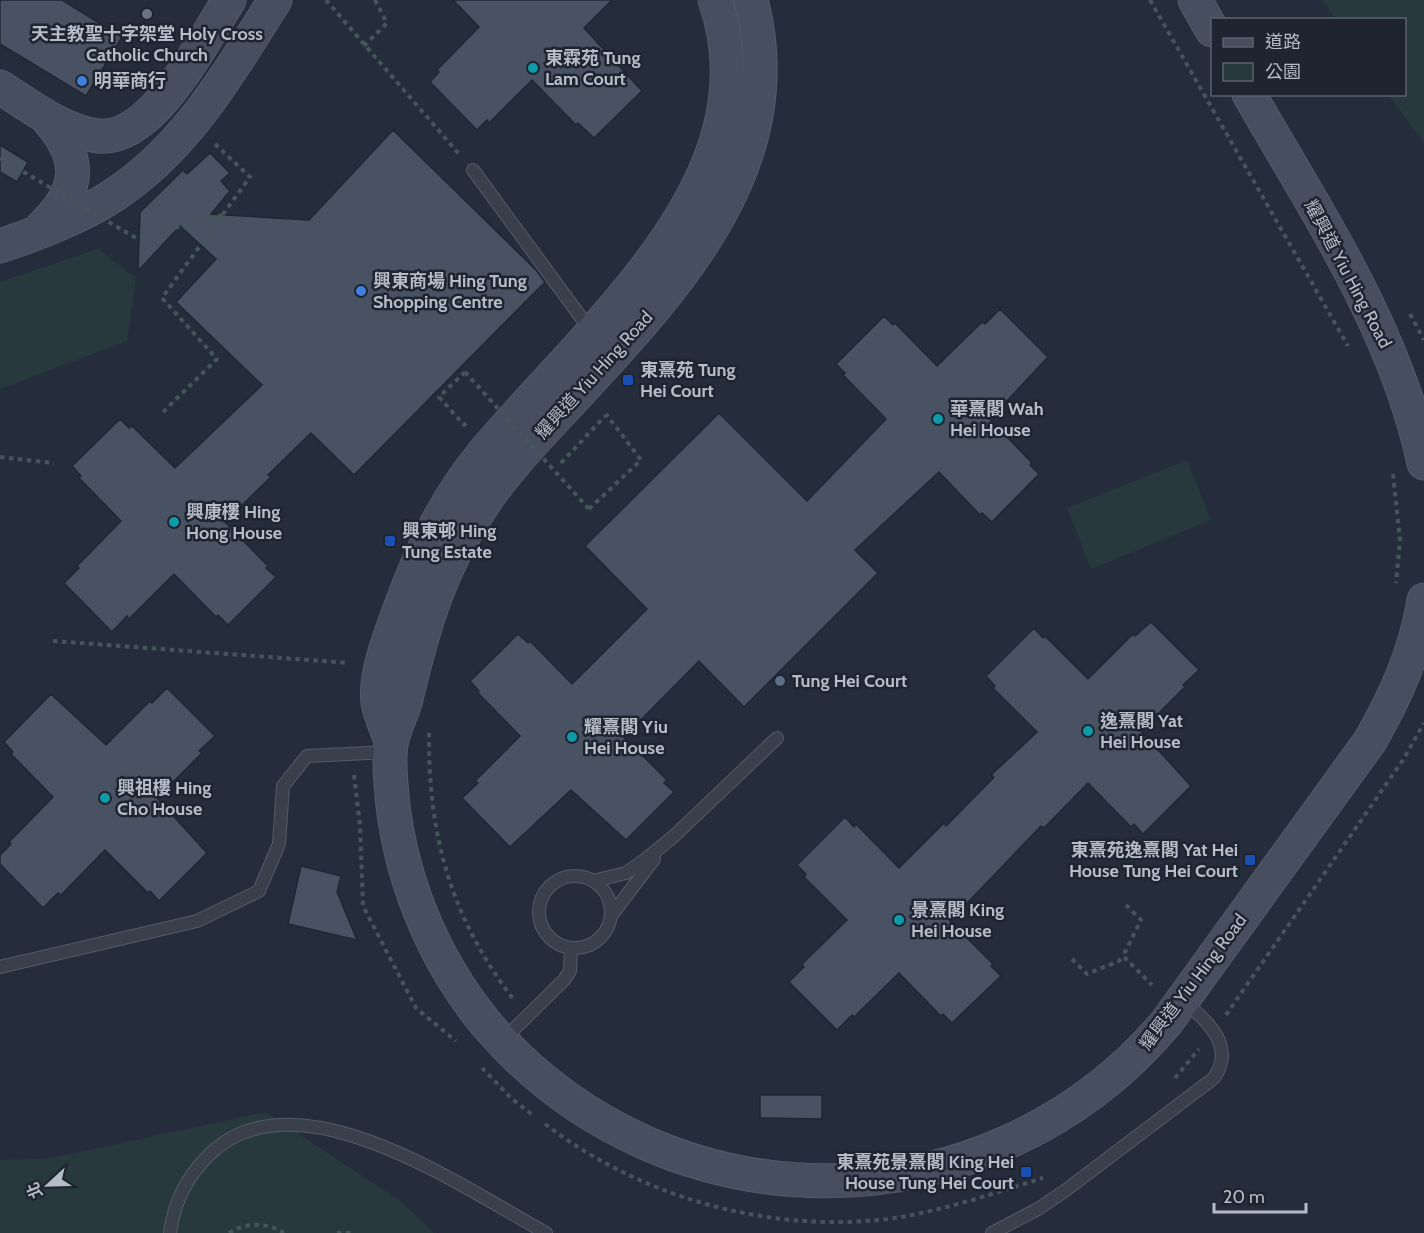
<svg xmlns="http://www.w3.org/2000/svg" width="1424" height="1233" font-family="Cabin,'Noto Sans TC',sans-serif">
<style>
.green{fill:#27393d}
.building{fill:#495262;stroke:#202733;stroke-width:1.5}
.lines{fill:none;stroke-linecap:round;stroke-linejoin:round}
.lane-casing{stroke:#545b67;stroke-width:14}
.secondary-casing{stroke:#545b67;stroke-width:35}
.path{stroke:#45565a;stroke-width:4;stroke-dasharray:4.5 4.5;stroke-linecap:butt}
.lane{stroke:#39404c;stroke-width:12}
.secondary{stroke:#474e5f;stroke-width:33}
.path-bridge{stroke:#45565a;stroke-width:4;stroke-dasharray:4.5 4.5;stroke-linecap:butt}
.worship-dot{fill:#6b7280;stroke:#1e2531;stroke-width:2}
.culture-dot{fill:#0f9aa8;stroke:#1e2531;stroke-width:2}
.shop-dot{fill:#3f7fe0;stroke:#1e2531;stroke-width:2}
.transit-dot{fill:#1a4fb4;stroke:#1e2531;stroke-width:2}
.service-dot{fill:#5c6f8a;stroke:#1e2531;stroke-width:2}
.labels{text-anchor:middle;stroke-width:5;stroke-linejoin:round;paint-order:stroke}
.poi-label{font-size:18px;font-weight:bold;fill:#b5bbc7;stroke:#1e2531;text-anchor:start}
.street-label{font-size:18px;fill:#b5bbc7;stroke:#1e2531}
</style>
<rect width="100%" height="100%" fill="#252d3c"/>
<!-- green -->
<path class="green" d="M1322,0H1424V143L1389,95L1404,94V20L1336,19Z
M98,249L136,278L127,341L0,389V282Z
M1187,460L1211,520L1091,569L1067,508Z
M265,1112L399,1200L434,1233H0V1160L52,1158Z"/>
<!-- building -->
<path class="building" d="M0,0H62L122,37L86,96L0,44Z
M453,0H612L584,28L642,91L594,138L578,123L576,125L532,80L489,123L487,120L477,130L430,82L439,72L437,70L479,27Z
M393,130L536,270L545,282L354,475L311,433L268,475L271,477L225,522L268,566L266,568L276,577L228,625L218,615L216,617L174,574L129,619L127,616L112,632L64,583L79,568L77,566L121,521L79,478L81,476L72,466L120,419L129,428L132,426L175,468L262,385L176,302L216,259L180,226L138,271L140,212L183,170L187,174L210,153L230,173L221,181L230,191L211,214L309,220Z
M0,145L28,162L17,182L0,172Z
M1000,309L1048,357L990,419L1032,463L1030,465L1039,474L992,522L982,513L980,515L939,472L855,550L878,573L744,707L699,661L624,737L667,780L664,783L674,792L626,840L571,790L510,847L462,798L478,783L475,781L520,736L478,693L479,691L470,681L518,634L528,643L530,641L572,684L647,609L585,546L719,413L807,501L886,419L843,375L845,373L836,364L884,316L893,325L895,323L937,366L982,322L985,324Z
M1151,622L1199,670L1183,685L1185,687L1141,731L1191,786L1143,834L1134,824L1131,827L1088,783L1044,828L1041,826L950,921L993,964L991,966L1001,976L952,1023L943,1014L941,1016L899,973L854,1017L852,1015L837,1030L789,982L804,967L802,964L847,920L804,877L806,874L797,865L845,817L854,827L856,824L899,868L944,823L946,826L994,777L991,775L1037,732L993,688L995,686L986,676L1034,628L1043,638L1045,636L1088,679L1133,634L1135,636Z
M167,688L215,736L199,751L202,753L157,798L207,853L159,901L150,891L148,893L105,850L61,895L58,893L43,908L0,864V855L11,844L9,842L53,797L11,754L13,752L4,742L51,694L106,745L150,701L152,703Z
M301,866L341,876L337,892L357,940L288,924Z
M760,1095H822V1119L760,1118Z"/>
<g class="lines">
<defs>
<path id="lane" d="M473,170L591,331
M539 912a36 36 0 1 1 72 0a36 36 0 1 1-72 0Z
M593,881L626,873L646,859L674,836L777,738
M611,916L654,859
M0,967L197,921L259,891L279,844L283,786L307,756L388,752
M504,1039L564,980L570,971L571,948
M170,1233C174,1202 188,1175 210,1154C297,1070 465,1189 546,1233
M992,1233L1038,1209L1066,1190L1214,1078C1236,1046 1207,1020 1183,1001"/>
<path id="secondary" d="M751,0C797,170 665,299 560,413C534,441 507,469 485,501C440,567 424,623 406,699C402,715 393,729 391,745C389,757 390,772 391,784C397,872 431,957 487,1025C666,1233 988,1233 1166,1023L1370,741C1396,696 1416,651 1424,600
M1195,0L1212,30
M0,87C29,105 63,132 98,136C153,142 204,39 229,0
M1249,94C1317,213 1395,328 1424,463
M41,228C82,189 83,158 45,116
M0,246C39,233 91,213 124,188C191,140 232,68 275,0
M391,741C387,729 380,715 378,702C374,675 392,631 401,606C421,551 445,500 482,455C584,331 778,181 715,0"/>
</defs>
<!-- lane casing -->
<use href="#lane" class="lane-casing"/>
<!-- secondary casing -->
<use href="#secondary" class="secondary-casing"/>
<!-- path -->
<path class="path" d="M326,0L459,154
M1150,0L1348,346
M364,46L387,23L375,0
M1410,314L1424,340
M465,372L439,397L464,425L466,423
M163,412L217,359L162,298L250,177L215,144
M0,457L54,463
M561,463L605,416
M1393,474L1400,540L1396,583
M589,509L641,460L606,414
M53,641L349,663
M429,733C428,836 451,918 514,1000
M354,775L360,825L363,906L416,1008L456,1041
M1126,905L1141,920L1123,956L1152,985
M1072,959L1087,974L1119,961L1123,956
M1226,1015L1403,760L1424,723
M482,1068L512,1099L534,1116
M1175,1078L1199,1049
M545,1124C642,1198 767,1233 889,1219C942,1211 992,1194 1043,1178
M229,1233C246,1222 267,1222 284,1233
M337,1233H351"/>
<!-- lane -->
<use href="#lane" class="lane"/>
<!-- secondary -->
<use href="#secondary" class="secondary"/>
<!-- path-bridge -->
<path class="path-bridge" d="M0,158L136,238L223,215
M465,372L589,509"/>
</g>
<!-- markers -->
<circle class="worship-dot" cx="147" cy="14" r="6"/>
<g class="culture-dot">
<circle cx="533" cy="68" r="6"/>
<circle cx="938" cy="419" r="6"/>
<circle cx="174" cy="522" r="6"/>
<circle cx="1088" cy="731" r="6"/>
<circle cx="572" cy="737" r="6"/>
<circle cx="105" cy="798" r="6"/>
<circle cx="899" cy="920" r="6"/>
</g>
<g class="shop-dot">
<circle cx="82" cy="81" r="6"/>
<circle cx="361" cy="291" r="6"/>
</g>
<g class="transit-dot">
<rect x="622" y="374" width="12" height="12" rx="3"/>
<rect x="384" y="535" width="12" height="12" rx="3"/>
<rect x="1244" y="854" width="12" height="12" rx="3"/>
<rect x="1020" y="1166" width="12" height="12" rx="3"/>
</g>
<circle class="service-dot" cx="780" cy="681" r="6"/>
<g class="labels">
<!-- poi labels -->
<g class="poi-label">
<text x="147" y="40" text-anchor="middle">天主教聖十字架堂 Holy Cross<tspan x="147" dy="21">Catholic Church</tspan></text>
<text x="545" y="64">東霖苑 Tung<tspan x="545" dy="21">Lam Court</tspan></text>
<text x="94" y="87">明華商行</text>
<text x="373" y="287">興東商場 Hing Tung<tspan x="373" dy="21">Shopping Centre</tspan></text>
<text x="640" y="376">東熹苑 Tung<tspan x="640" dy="21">Hei Court</tspan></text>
<text x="950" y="415">華熹閣 Wah<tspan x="950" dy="21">Hei House</tspan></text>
<text x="186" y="518">興康樓 Hing<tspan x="186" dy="21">Hong House</tspan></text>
<text x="402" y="537">興東邨 Hing<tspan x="402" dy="21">Tung Estate</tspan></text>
<text x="792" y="687">Tung Hei Court</text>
<text x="1100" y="727">逸熹閣 Yat<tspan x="1100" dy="21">Hei House</tspan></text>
<text x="584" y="733">耀熹閣 Yiu<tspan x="584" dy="21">Hei House</tspan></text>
<text x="117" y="794">興祖樓 Hing<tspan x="117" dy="21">Cho House</tspan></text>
<text x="1238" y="856" text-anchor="end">東熹苑逸熹閣 Yat Hei<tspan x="1238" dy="21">House Tung Hei Court</tspan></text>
<text x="911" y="916">景熹閣 King<tspan x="911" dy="21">Hei House</tspan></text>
<text x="1014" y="1168" text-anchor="end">東熹苑景熹閣 King Hei<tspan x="1014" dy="21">House Tung Hei Court</tspan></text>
</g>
<!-- street labels -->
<g class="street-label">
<text transform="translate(1348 274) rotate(62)" y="6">耀興道 Yiu Hing Road</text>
<text transform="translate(594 375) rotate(-48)" y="6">耀興道 Yiu Hing Road</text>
<text transform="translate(1193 982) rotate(-53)" y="6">耀興道 Yiu Hing Road</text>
</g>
</g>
<!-- legend -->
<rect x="1211" y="18" width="195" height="78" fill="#1e2531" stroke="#5a616d" stroke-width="1.5"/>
<rect x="1223" y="38" width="30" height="9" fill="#474e5f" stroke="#5a616d" stroke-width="1.5"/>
<text x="1265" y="48" font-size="18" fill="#b5bbc7">道路</text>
<rect x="1223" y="63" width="30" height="18" fill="#27393d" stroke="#5a616d" stroke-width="1.5"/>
<text x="1265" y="78" font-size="18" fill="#b5bbc7">公園</text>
<!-- north arrow -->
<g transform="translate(48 1185) rotate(248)" stroke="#1e2531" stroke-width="4.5" paint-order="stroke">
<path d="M0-4.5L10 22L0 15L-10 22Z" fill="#b5bbc7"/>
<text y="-9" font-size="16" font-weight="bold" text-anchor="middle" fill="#b5bbc7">北</text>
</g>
<!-- scale -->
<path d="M1214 1203v9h92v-9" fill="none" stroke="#b5bbc7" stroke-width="3"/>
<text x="1223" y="1203" font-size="18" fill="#b5bbc7" stroke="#1e2531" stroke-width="4.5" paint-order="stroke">20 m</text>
</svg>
